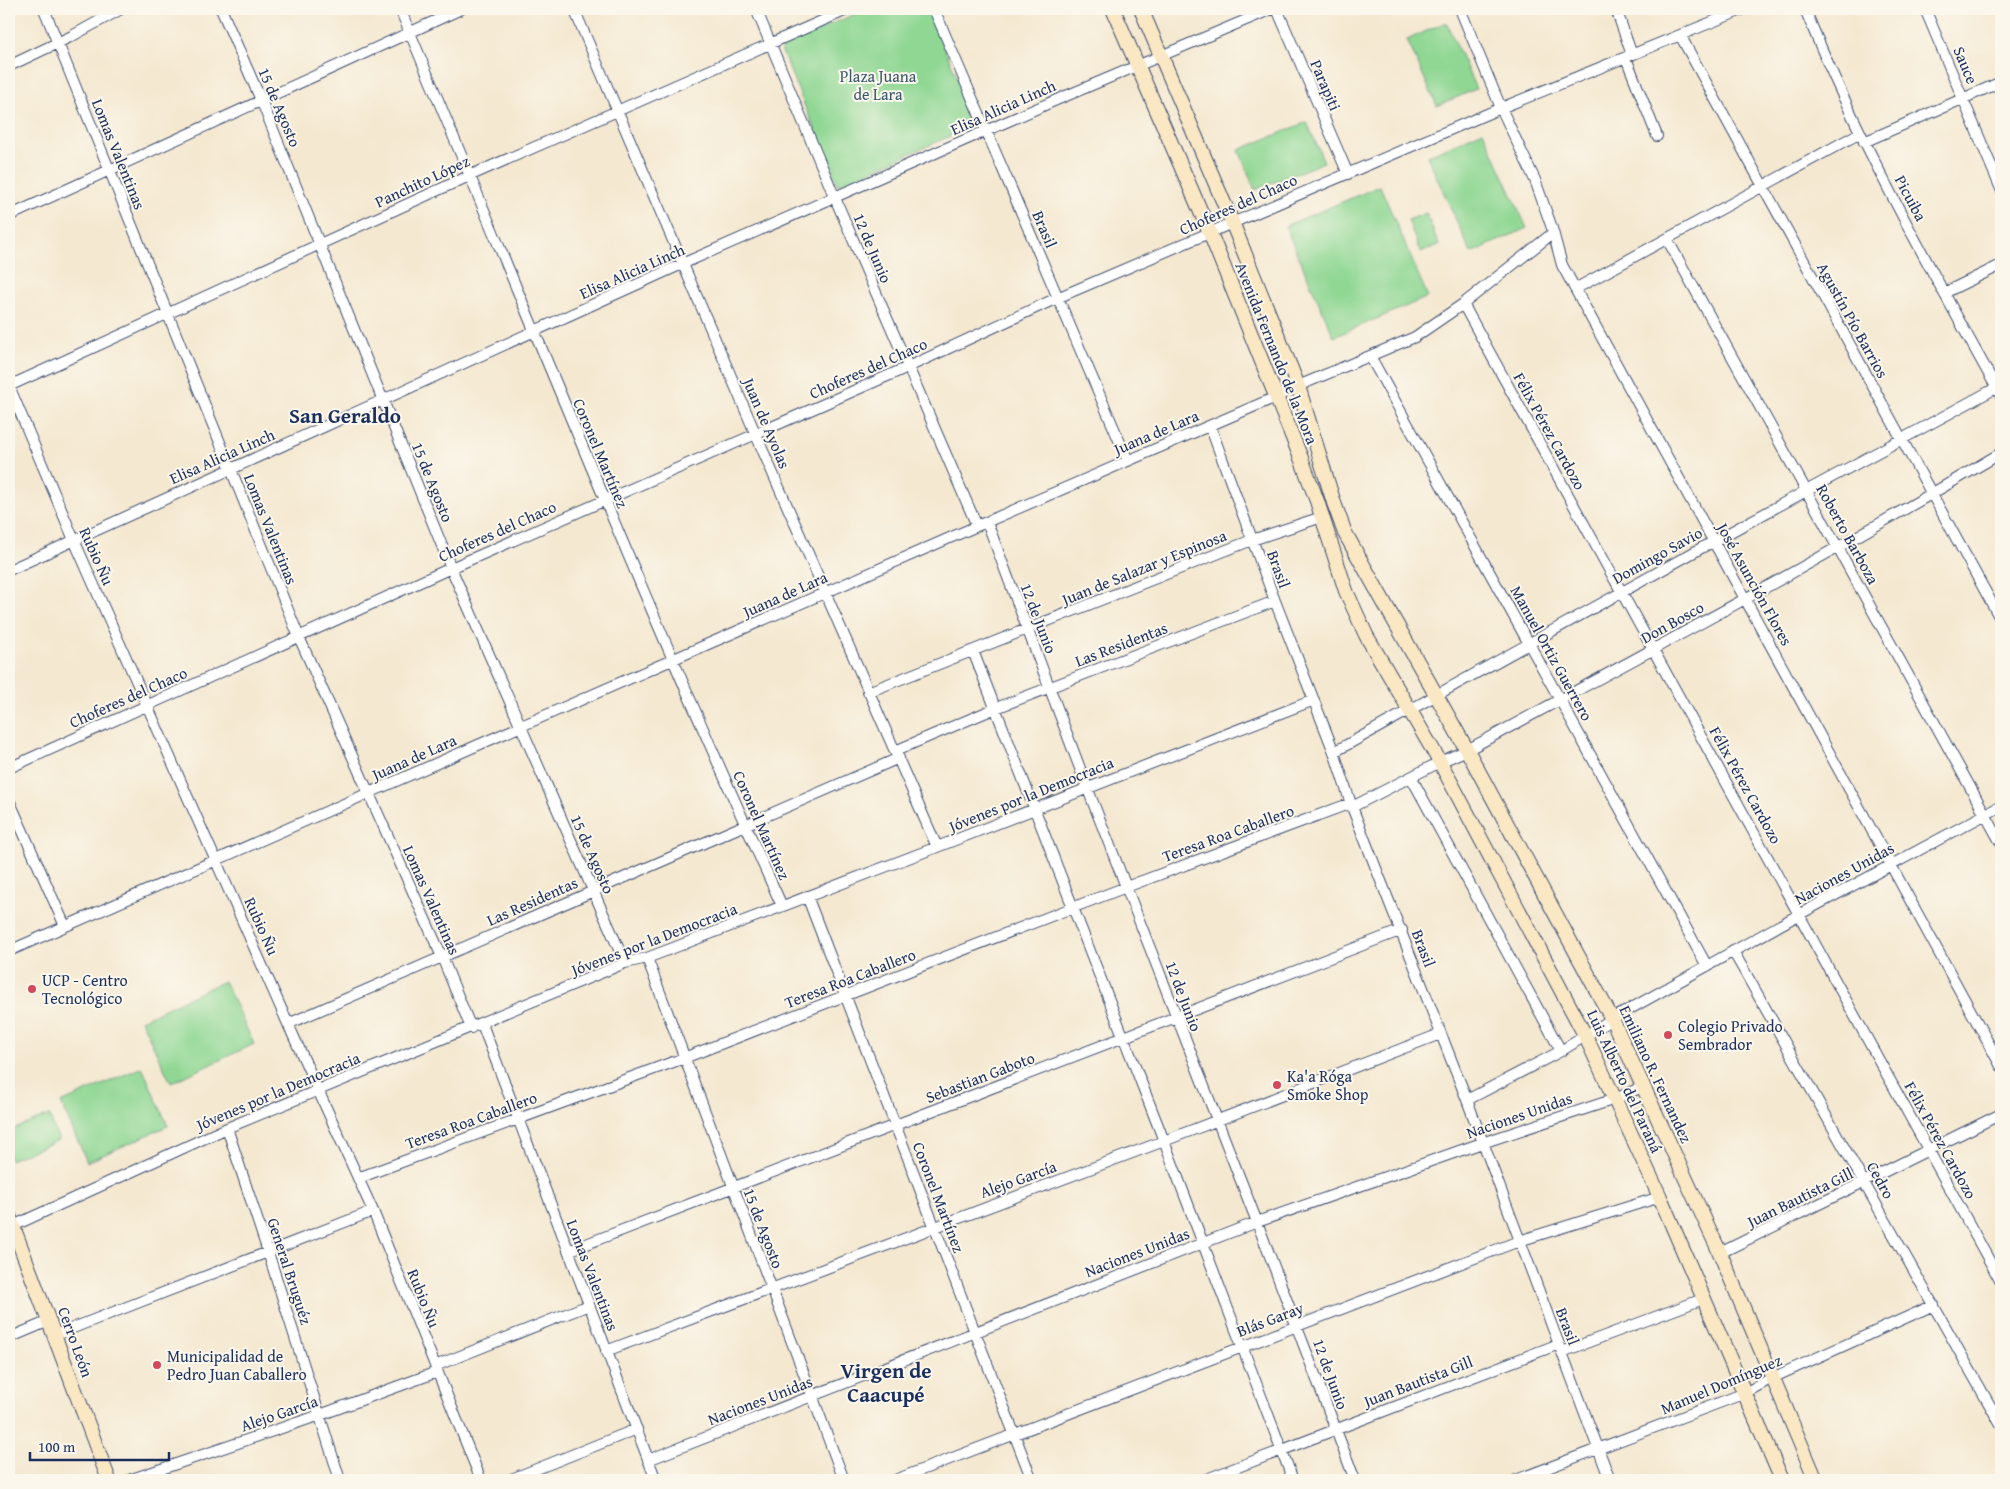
<svg xmlns="http://www.w3.org/2000/svg" width="2010" height="1489" font-family="'Gentium Book Plus',serif">
<style>
.green{fill:#8fd793;stroke:#558378}
.lines{fill:none;stroke-linecap:round;stroke-linejoin:round}
.street-casing{stroke:#3c4b6f;stroke-width:12}
.secondary-casing{stroke:#3c4b6f;stroke-width:16}
.street{stroke:#fff;stroke-width:10}
.secondary{stroke:#fae7c3;stroke-width:14}
.poi-dot{fill:#d1495b;stroke:#fbf7ec;stroke-width:2}
.labels{text-anchor:middle;stroke-width:4;stroke-linejoin:round;paint-order:stroke}
.street-label{font-size:16px;fill:#1b2f5e;stroke:#fbf7ec}
.park-label{font-size:16px;fill:#38596b;stroke:#fbf7ec}
.poi-label{font-size:16px;fill:#1b2f5e;stroke:#fbf7ec;text-anchor:start}
.district-label{font-size:21px;font-weight:bold;fill:#1b2f5e;stroke:#fbf7ec}
</style>
<rect width="100%" height="100%" fill="#fbf7ec"/>
<filter id="ink" filterUnits="userSpaceOnUse"><feTurbulence type="fractalNoise" baseFrequency=".02" numOctaves="2"/><feDisplacementMap in="SourceGraphic" scale="10" xChannelSelector="R" yChannelSelector="G"/><feConvolveMatrix kernelMatrix="1 2 1 2 8 2 1 2 1" color-interpolation-filters="sRGB"/></filter>
<filter id="wash" filterUnits="userSpaceOnUse"><feTurbulence type="fractalNoise" baseFrequency=".0096" numOctaves="4" result="noise"/><feDisplacementMap in="SourceGraphic" scale="20" xChannelSelector="R" yChannelSelector="G"/><feGaussianBlur stdDeviation="1.12" result="paint"/><feColorMatrix in="noise" values="0 0 0 0 0 0 0 0 0 0 0 0 0 0 0 0 0 1.4 0 .05"/><feComposite in="paint" operator="in"/></filter>
<g filter="url(#wash)">
<rect width="100%" height="100%" fill="#f4e8d0"/>
<!-- green -->
<path class="green" d="M866,9H927L978,124L838,185L780,47Z
M1446,22L1476,89L1437,106L1407,40Z
M1307,122L1324,162L1255,190L1239,150Z
M1483,131L1527,228L1471,253L1427,156Z
M1380,186L1428,297L1334,337L1285,226Z
M1426,213L1439,245L1420,252L1408,220Z
M224,981L254,1044L171,1083L141,1020Z
M142,1067L168,1126L87,1162L61,1103Z
M49,1115L59,1140L10,1160L9,1156V1131Z"/>
</g>
<g filter="url(#ink)">
<g class="lines">
<defs>
<path id="street" d="M44,9L299,637L442,957L471,1028
M221,9L261,100L451,568L625,963
M400,9C526,308 647,610 782,906
M574,9L756,435L937,847
M756,9L835,198L977,526
M934,9L1128,461
M1277,9L1348,174
M1460,9L1501,108L1535,180L1552,228L1562,265L2001,1066
M1616,9L1632,55
M1805,9C1859,143 1931,270 2001,396
M1925,9L2001,189
M1680,35L2001,620
M1626,58L1657,136
M9,66L72,36L121,9
M1864,142L2001,82
M9,216L461,9
M1667,239L2001,843
M1575,289L1860,133
M1944,293L2001,265
M1463,304L2001,1282
M1370,356L1707,966
M9,386L74,540L288,1024L373,1211L481,1480
M9,386L469,176L849,9
M1210,426L1275,601L1334,752L1352,807L1467,1100L1610,1480
M987,522L1087,787L1257,1222L1355,1480
M9,570L682,264L1054,101L1272,9
M973,651L1164,1141L1293,1480
M868,692L1252,540L1322,517
M895,751L996,708L1275,601
M1334,752L1714,541L1996,388
M9,768L451,568L908,367L1057,298L1501,108L1744,9
M1411,777L1561,1051
M9,800L65,926
M1352,807L1440,762L1467,750C1646,653 1826,557 2001,453
M807,896L1032,1480
M9,951L977,526L1276,397L1298,386L1415,337L1463,304L1553,233
M1733,951L2001,1425
M647,958L844,1480
M288,1024L899,758
M482,1024L656,1480
M1467,1100L1561,1051L1612,1019L1800,914L2001,806
M227,1128L268,1252L340,1480
M358,1178L684,1058L1126,887L1351,803
M13,1226L227,1128L625,963L647,958L937,847L1314,700
M568,1251L1402,930
M1720,1253L2001,1114
M55,1335L373,1211
M9,1338L49,1321
M606,1351L1164,1141L1440,1034
M1562,1352L1703,1299
M435,1366L589,1305
M648,1460L1257,1222L1482,1143L1615,1099L1642,1087
M129,1480L320,1415L437,1372
M509,1480L637,1429
M895,1480L1519,1241L1660,1197
M1204,1480L1559,1344
M1516,1480L1745,1393L1772,1378L1934,1305
M1993,1480L2001,1476"/>
<path id="secondary" d="M1113,9L1210,233L1301,458L1317,501L1346,591L1366,635L1440,762L1586,1037L1660,1197L1782,1480
M1141,9L1232,222L1298,386L1334,503L1345,533L1467,750L1612,1019L1720,1253L1816,1480
M9,1216L109,1480"/>
</defs>
<!-- street casing -->
<use href="#street" class="street-casing"/>
<!-- secondary casing -->
<use href="#secondary" class="secondary-casing"/>
<!-- street -->
<use href="#street" class="street"/>
<!-- secondary -->
<use href="#secondary" class="secondary"/>
</g>
</g>
<!-- markers -->
<g class="poi-dot">
<circle cx="32" cy="989" r="5"/>
<circle cx="1668" cy="1035" r="5"/>
<circle cx="1277" cy="1085" r="5"/>
<circle cx="157" cy="1365" r="5"/>
</g>
<g class="labels">
<!-- street labels -->
<g class="street-label">
<text transform="translate(1966 65) rotate(67)" y="6">Sauce</text>
<text transform="translate(1326 85) rotate(67)" y="6">Parapiti</text>
<text transform="translate(280 107) rotate(67)" y="6">15 de Agosto</text>
<text transform="translate(1003 107) rotate(-24)" y="6">Elisa Alicia Linch</text>
<text transform="translate(119 154) rotate(68)" y="6">Lomas Valentinas</text>
<text transform="translate(422 181) rotate(-25)" y="6">Panchito López</text>
<text transform="translate(1911 198) rotate(62)" y="6">Picuiba</text>
<text transform="translate(1238 204) rotate(-24)" y="6">Choferes del Chaco</text>
<text transform="translate(1045 229) rotate(67)" y="6">Brasil</text>
<text transform="translate(873 248) rotate(67)" y="6">12 de Junio</text>
<text transform="translate(632 271) rotate(-24)" y="6">Elisa Alicia Linch</text>
<text transform="translate(1853 320) rotate(61)" y="6">Agustín Pío Barrios</text>
<text transform="translate(1277 353) rotate(68)" y="6">Avenida Fernando de la Mora</text>
<text transform="translate(868 368) rotate(-24)" y="6">Choferes del Chaco</text>
<text transform="translate(767 423) rotate(67)" y="6">Juan de Ayolas</text>
<text transform="translate(1550 431) rotate(61)" y="6">Félix Pérez Cardozo</text>
<text transform="translate(1156 432) rotate(-23)" y="6">Juana de Lara</text>
<text transform="translate(601 453) rotate(67)" y="6">Coronel Martínez</text>
<text transform="translate(222 456) rotate(-24)" y="6">Elisa Alicia Linch</text>
<text transform="translate(433 482) rotate(68)" y="6">15 de Agosto</text>
<text transform="translate(271 529) rotate(68)" y="6">Lomas Valentinas</text>
<text transform="translate(497 531) rotate(-24)" y="6">Choferes del Chaco</text>
<text transform="translate(1848 534) rotate(61)" y="6">Roberto Barboza</text>
<text transform="translate(1657 555) rotate(-29)" y="6">Domingo Savio</text>
<text transform="translate(97 556) rotate(66)" y="6">Rubio Ñu</text>
<text transform="translate(1144 567) rotate(-22)" y="6">Juan de Salazar y Espinosa</text>
<text transform="translate(1279 569) rotate(70)" y="6">Brasil</text>
<text transform="translate(1755 584) rotate(61)" y="6">José Asunción Flores</text>
<text transform="translate(785 594) rotate(-24)" y="6">Juana de Lara</text>
<text transform="translate(1039 618) rotate(69)" y="6">12 de Junio</text>
<text transform="translate(1672 622) rotate(-29)" y="6">Don Bosco</text>
<text transform="translate(1121 644) rotate(-21)" y="6">Las Residentas</text>
<text transform="translate(1552 653) rotate(61)" y="6">Manuel Ortiz Guerrero</text>
<text transform="translate(128 697) rotate(-24)" y="6">Choferes del Chaco</text>
<text transform="translate(414 757) rotate(-24)" y="6">Juana de Lara</text>
<text transform="translate(1746 785) rotate(61)" y="6">Félix Pérez Cardozo</text>
<text transform="translate(1031 794) rotate(-22)" y="6">Jóvenes por la Democracia</text>
<text transform="translate(762 825) rotate(66)" y="6">Coronel Martínez</text>
<text transform="translate(1228 833) rotate(-20)" y="6">Teresa Roa Caballero</text>
<text transform="translate(593 854) rotate(66)" y="6">15 de Agosto</text>
<text transform="translate(1844 873) rotate(-29)" y="6">Naciones Unidas</text>
<text transform="translate(432 900) rotate(66)" y="6">Lomas Valentinas</text>
<text transform="translate(532 901) rotate(-24)" y="6">Las Residentas</text>
<text transform="translate(262 926) rotate(66)" y="6">Rubio Ñu</text>
<text transform="translate(654 939) rotate(-21)" y="6">Jóvenes por la Democracia</text>
<text transform="translate(1424 948) rotate(69)" y="6">Brasil</text>
<text transform="translate(850 978) rotate(-21)" y="6">Teresa Roa Caballero</text>
<text transform="translate(1184 996) rotate(69)" y="6">12 de Junio</text>
<text transform="translate(1656 1074) rotate(65)" y="6">Emiliano R. Fernandez</text>
<text transform="translate(980 1077) rotate(-21)" y="6">Sebastian Gaboto</text>
<text transform="translate(1625 1081) rotate(65)" y="6">Luis Alberto del Paraná</text>
<text transform="translate(278 1091) rotate(-23)" y="6">Jóvenes por la Democracia</text>
<text transform="translate(1519 1115) rotate(-19)" y="6">Naciones Unidas</text>
<text transform="translate(471 1120) rotate(-20)" y="6">Teresa Roa Caballero</text>
<text transform="translate(1941 1140) rotate(61)" y="6">Félix Pérez Cardozo</text>
<text transform="translate(1018 1179) rotate(-20)" y="6">Alejo García</text>
<text transform="translate(1881 1180) rotate(61)" y="6">Cedro</text>
<text transform="translate(939 1197) rotate(69)" y="6">Coronel Martínez</text>
<text transform="translate(1800 1197) rotate(-26)" y="6">Juan Bautista Gill</text>
<text transform="translate(764 1228) rotate(69)" y="6">15 de Agosto</text>
<text transform="translate(1137 1252) rotate(-21)" y="6">Naciones Unidas</text>
<text transform="translate(290 1271) rotate(72)" y="6">General Bruguéz</text>
<text transform="translate(593 1275) rotate(69)" y="6">Lomas Valentinas</text>
<text transform="translate(424 1298) rotate(68)" y="6">Rubio Ñu</text>
<text transform="translate(1270 1319) rotate(-21)" y="6">Blás Garay</text>
<text transform="translate(1568 1326) rotate(69)" y="6">Brasil</text>
<text transform="translate(76 1342) rotate(70)" y="6">Cerro León</text>
<text transform="translate(1331 1374) rotate(70)" y="6">12 de Junio</text>
<text transform="translate(1418 1381) rotate(-21)" y="6">Juan Bautista Gill</text>
<text transform="translate(1721 1384) rotate(-23)" y="6">Manuel Domínguez</text>
<text transform="translate(760 1400) rotate(-21)" y="6">Naciones Unidas</text>
<text transform="translate(279 1413) rotate(-19)" y="6">Alejo García</text>
</g>
<!-- park labels -->
<g class="park-label">
<text x="878" y="82">Plaza Juana<tspan x="878" dy="18">de Lara</tspan></text>
</g>
<!-- poi labels -->
<g class="poi-label">
<text x="42" y="986">UCP - Centro<tspan x="42" dy="18">Tecnológico</tspan></text>
<text x="1678" y="1032">Colegio Privado<tspan x="1678" dy="18">Sembrador</tspan></text>
<text x="1287" y="1082">Ka'a Róga<tspan x="1287" dy="18">Smoke Shop</tspan></text>
<text x="167" y="1362">Municipalidad de<tspan x="167" dy="18">Pedro Juan Caballero</tspan></text>
</g>
<!-- district labels -->
<g class="district-label">
<text x="345" y="423">San Geraldo</text>
<text x="886" y="1378">Virgen de<tspan x="886" dy="24">Caacupé</tspan></text>
</g>
</g>
<!-- margin -->
<rect width="2010" height="1489" fill="none" stroke="#fbf7ec" stroke-width="30"/>
<!-- scale -->
<path d="M30 1452v8h139v-8" fill="none" stroke="#1b2f5e" stroke-width="2.5"/>
<text x="38" y="1452" font-size="15" fill="#1b2f5e" stroke="#fbf7ec" stroke-width="4" paint-order="stroke">100 m</text>
</svg>
